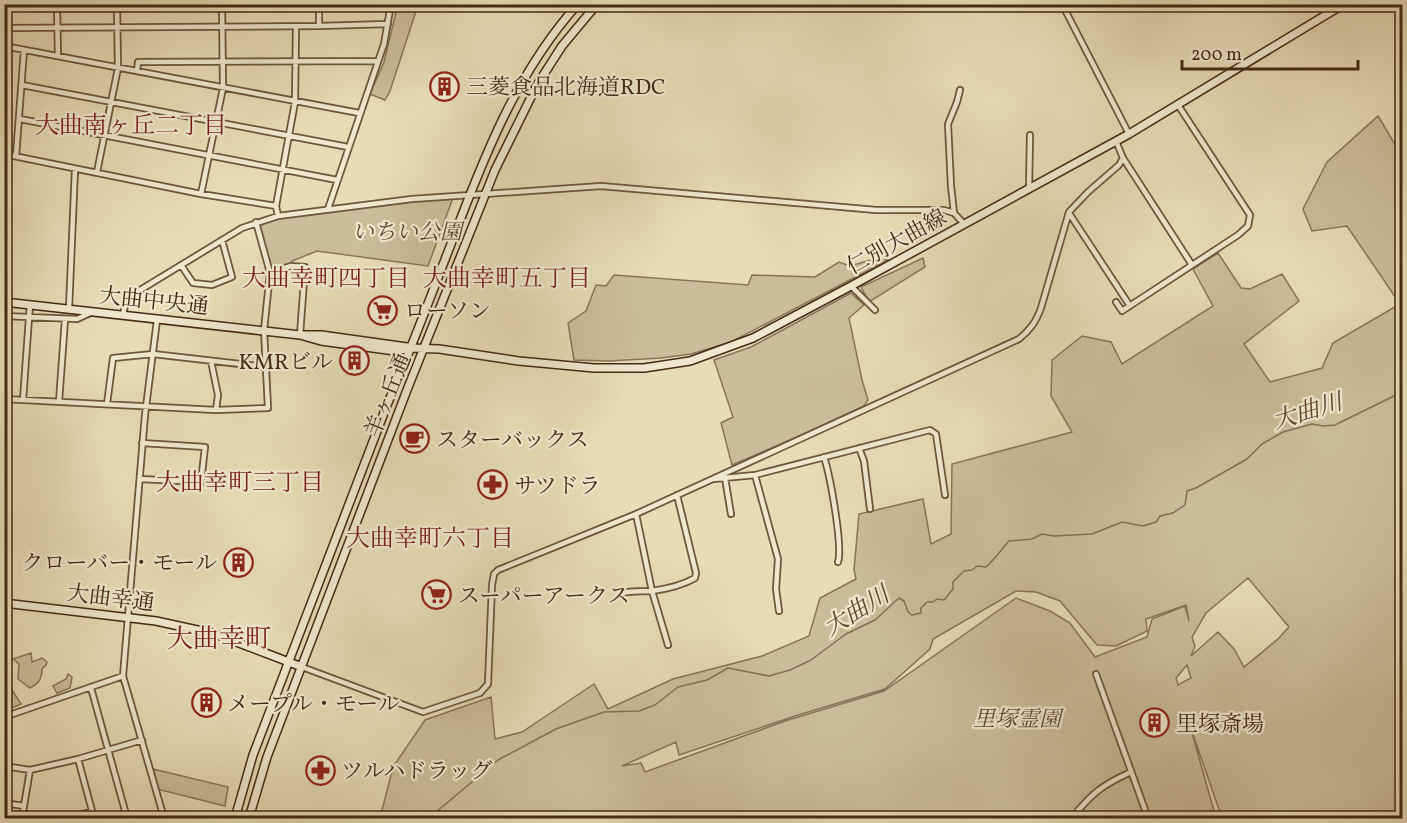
<svg xmlns="http://www.w3.org/2000/svg" width="1407" height="823" font-family="Vollkorn,'Noto Serif JP',serif">
<style>
.green{fill:#cabe9a;stroke:#877457;stroke-width:1.5;fill-rule:evenodd}
.lines{fill:none;stroke-linecap:round;stroke-linejoin:round}
.stream{stroke:#847054;stroke-width:1.5}
.street-casing{stroke:#6c563c;stroke-width:8}
.secondary-casing{stroke:#442a14;stroke-width:10}
.street{stroke:#efe8cf;stroke-width:4.5}
.secondary{stroke:#efe8cf;stroke-width:7}
.labels{text-anchor:middle;stroke-width:4.5;stroke-linejoin:round;paint-order:stroke}
.poi-label{font-size:22px;fill:#442a14;stroke:#efe8cf;text-anchor:start}
.park-label{font-size:22px;font-style:italic;fill:#5f482f;stroke:#efe8cf}
.street-label{font-size:22px;fill:#442a14;stroke:#efe8cf}
.neighbourhood-label{font-size:24px;fill:#7a1f14;stroke:#efe8cf}
.water-label{font-size:24px;font-style:italic;fill:#5f472e;stroke:#efe8cf}
.quarter-label{font-size:26px;fill:#7a1f14;stroke:#efe8cf}
</style>
<rect width="100%" height="100%" fill="#e6dcb5"/>
<filter id="stains"><feTurbulence type="fractalNoise" baseFrequency=".00333" numOctaves="4"/><feColorMatrix values="0 0 0 0 .2 0 0 0 0 .09 0 0 0 0 .02 0 0 0 .5 -.17"/></filter>
<radialGradient id="worn" r=".72"><stop offset=".6" stop-color="#630" stop-opacity="0"/><stop offset="1" stop-color="#630" stop-opacity=".3"/></radialGradient>
<!-- green -->
<path class="green" d="M398,4L418,5L390,91L385,100L370,94L384,62Z
M1378,116L1402,156V818H1222L1190,726L1216,818H380L393,767L425,720L491,697L495,739L522,732L594,684L608,709L673,679L762,656L809,636L820,598L856,579L854,570L859,514L923,499L931,544L951,534L952,464L1072,432L1051,396L1052,360L1082,336L1111,342L1122,364L1213,306L1193,269L1218,253L1241,288L1250,289L1282,274L1299,301L1244,344L1270,382L1322,368L1333,343L1400,304L1347,226L1312,231L1303,209L1327,162ZM1248,578L1289,627L1278,639L1244,667L1234,649L1218,632L1191,656L1195,646L1192,637L1206,613ZM1016,591L1036,592L1060,601L1097,645L1116,646L1147,631L1146,619L1186,605L1189,621L1185,606L1152,619L1147,637L1095,657L1070,623L1050,611L1016,598L884,691L785,721L645,772L641,763L622,766L676,742L679,755L798,715L885,689L930,649L933,639ZM1187,665L1191,678L1178,685L1176,678Z
M454,195L428,266L317,251L292,261L291,266L270,273L256,222L278,216Z
M881,257L888,260L731,342L691,354L661,358L609,361L574,360L568,323L586,311L596,285L606,286L614,275L748,285L752,275L815,277L839,262L850,266Z
M923,258L925,267L869,302L861,287Z
M851,293L864,305L849,318L862,380L868,400L864,406L811,431L732,465L721,423L733,417L714,360L751,347Z
M31,653L32,662L42,658L47,662L46,665L42,669C42,679 38,684 30,688L18,679L19,664L13,659Z
M68,674L72,677L70,688L57,693L53,686L66,679Z
M10,687L21,704L5,711V690Z
M153,769L228,787L225,806L157,789Z"/>
<g class="lines">
<!-- stream -->
<path class="stream" d="M429,818L498,760L556,729L604,712L639,711L655,705L678,687L707,680L728,668L769,676L790,670L811,660L846,634L875,620L899,598L904,601L908,612L912,615L921,613V608L927,602H933L937,599L944,600L953,589V582L964,571L972,570L977,566L986,567C995,559 1001,550 1009,541L1032,539L1042,534L1054,536L1092,534L1122,522L1143,526L1156,522L1160,516L1173,513L1185,505L1187,491L1196,488L1247,459L1262,444L1283,432L1312,424L1323,426L1335,425L1402,392"/>
<defs>
<path id="street" d="M57,4L58,56
M1062,4L1129,134
M319,26V4
M4,28L319,26L388,24
M4,46L359,113
M137,71L138,62L378,61
M22,85L348,147
M20,119L337,180
M4,154L201,194L276,206
M16,156L24,50
M1123,158L1192,265
M97,172L118,68L117,4
M1029,189L1030,135
M201,194L223,88L222,4
M328,209L384,44L391,4
M954,213L951,186L948,124L957,102L960,90
M1069,213L1130,306
M278,216L276,206L295,102L296,26
M181,265L193,283L212,285L232,277L222,240
M270,273L291,266L305,267L300,335
M851,286L875,310
M1116,302L1122,311L1238,235L1248,226L1250,215L1178,105
M69,309L75,169
M123,315L126,300L132,295L242,228L278,216L412,199L601,186L876,210H944L954,213L964,224
M4,316L77,319L90,313
M157,320L145,415L123,676L164,818
M211,361L218,395L216,410
M4,399L216,410L268,408L264,330L270,273L256,222
M23,400L30,304
M59,402L65,319
M107,404L113,358L153,354L266,367
M859,448L864,461L870,509
M824,457C830,475 843,546 838,562
M755,475L778,559L776,589L779,611
M725,478L731,514
M140,479L201,482L205,447L142,443
M713,479L755,475L930,430L936,434L945,495
M636,514L652,591L668,645
M623,593C633,590 642,592 652,591C666,589 683,585 695,578L696,573L677,495
M302,667L423,712L480,693L488,684L492,585L494,574L498,570L636,514L1019,339C1030,330 1036,322 1041,308L1069,212L1088,192L1119,165L1123,158L1116,141
M1096,674L1148,818
M91,688L127,818
M4,717L123,676
M78,759L94,818
M4,766L30,770L78,759L142,740
M4,803L24,806
M22,818L30,770
M65,818L92,812
M1072,818C1091,794 1102,785 1131,772"/>
<path id="secondary" d="M4,302L300,335H321L407,347
M300,335L321,341L395,351L411,348L439,349L519,361L594,368H644L690,361L753,338L851,286L1129,134L1344,4
M4,603L156,621L211,633
M218,635L302,667
M235,818L253,755L387,405C410,352 430,298 451,244C483,159 516,73 578,4
M249,818L267,757L407,390L495,170L537,85L562,46L597,4"/>
</defs>
<!-- street casing -->
<use href="#street" class="street-casing"/>
<!-- secondary casing -->
<use href="#secondary" class="secondary-casing"/>
<!-- street -->
<use href="#street" class="street"/>
<!-- secondary -->
<use href="#secondary" class="secondary"/>
</g>
<!-- icons -->
<defs>
<symbol id="building-ring" viewBox="-11 -11 22 22"><circle r="9.5" fill="#efe8cf" stroke="#8f2418" stroke-width="1.5"/><path d="M-4-6H4V6H1V3H-1V6H-4ZM-2.5-4.3h1.7v1.8h-1.7ZM.8-4.3h1.7v1.8H.8ZM-2.5-1h1.7V.8h-1.7ZM.8-1h1.7V.8H.8Z" fill="#8f2418"/></symbol>
<symbol id="supermarket-ring" viewBox="-11 -11 22 22"><circle r="9.5" fill="#efe8cf" stroke="#8f2418" stroke-width="1.5"/><path d="M-6-5.5h2.5l.6 2H6L4.5 2H-2.5L-4.4-4H-6ZM-1.5 3.2a1.3 1.3 0 1 0 .1 0ZM3 3.2a1.3 1.3 0 1 0 .1 0Z" fill="#8f2418"/></symbol>
<symbol id="cafe-ring" viewBox="-11 -11 22 22"><circle r="9.5" fill="#efe8cf" stroke="#8f2418" stroke-width="1.5"/><path d="M-5.5-4.5H6V0H3Q3 3.5 0 3.5H-2.5Q-5.5 3.5-5.5 0ZM3-3.2v2h1.7v-2ZM-6 4.5H4V6H-6Z" fill="#8f2418"/></symbol>
<symbol id="pharmacy-ring" viewBox="-11 -11 22 22"><circle r="9.5" fill="#efe8cf" stroke="#8f2418" stroke-width="1.5"/><path d="M-2-6h4v4h4v4h-4v4h-4v-4h-4v-4h4Z" fill="#8f2418"/></symbol>
</defs>
<g fill-rule="evenodd">
<use href="#building-ring" x="428" y="70" width="33" height="33"/>
<use href="#supermarket-ring" x="366" y="294" width="33" height="33"/>
<use href="#building-ring" x="338" y="344" width="33" height="33"/>
<use href="#cafe-ring" x="398" y="422" width="33" height="33"/>
<use href="#pharmacy-ring" x="476" y="468" width="33" height="33"/>
<use href="#building-ring" x="222" y="546" width="33" height="33"/>
<use href="#supermarket-ring" x="420" y="578" width="33" height="33"/>
<use href="#building-ring" x="190" y="686" width="33" height="33"/>
<use href="#building-ring" x="1138" y="706" width="33" height="33"/>
<use href="#pharmacy-ring" x="304" y="754" width="33" height="33"/>
</g>
<g class="labels">
<!-- poi labels -->
<g class="poi-label">
<text x="466" y="94">三菱食品北海道RDC</text>
<text x="404" y="318">ローソン</text>
<text x="333" y="369" text-anchor="end">KMRビル</text>
<text x="436" y="447">スターバックス</text>
<text x="514" y="493">サツドラ</text>
<text x="217" y="570" text-anchor="end">クローバー・モール</text>
<text x="458" y="603">スーパーアークス</text>
<text x="227" y="711">メープル・モール</text>
<text x="1176" y="731">里塚斎場</text>
<text x="341" y="778">ツルハドラッグ</text>
</g>
<!-- park labels -->
<g class="park-label">
<text x="407" y="239">いちい公園</text>
<text x="1017" y="726">里塚霊園</text>
</g>
<!-- street labels -->
<g class="street-label">
<text transform="translate(896 241) rotate(-29)" y="8">仁別大曲線</text>
<text transform="translate(154 300) rotate(6)" y="8">大曲中央通</text>
<text transform="translate(387 395) rotate(-68)" y="8">羊ヶ丘通</text>
<text transform="translate(111 597) rotate(7)" y="8">大曲幸通</text>
</g>
<!-- neighbourhood labels -->
<g class="neighbourhood-label">
<text x="131" y="133">大曲南ヶ丘二丁目</text>
<text x="326" y="286">大曲幸町四丁目</text>
<text x="507" y="286">大曲幸町五丁目</text>
<text x="240" y="490">大曲幸町三丁目</text>
<text x="430" y="546">大曲幸町六丁目</text>
</g>
<!-- water labels -->
<g class="water-label">
<text transform="translate(1307 411) rotate(-17)" y="8">大曲川</text>
<text transform="translate(856 611) rotate(-32)" y="8">大曲川</text>
</g>
<!-- quarter labels -->
<g class="quarter-label">
<text x="219" y="647">大曲幸町</text>
</g>
</g>
<!-- margin -->
<rect width="1407" height="823" fill="none" stroke="#e6dcb5" stroke-width="24"/>
<rect x="6" y="6" width="1395" height="811" fill="none" stroke="#442a14" stroke-width="3"/>
<rect x="12" y="12" width="1383" height="799" fill="none" stroke="#442a14" stroke-width="1.5"/>
<!-- scale -->
<path d="M1182 60v9h176v-9" fill="none" stroke="#442a14" stroke-width="3"/>
<text x="1191" y="60" font-size="18" fill="#442a14" stroke="#efe8cf" stroke-width="4.5" paint-order="stroke">200 m</text>
<rect width="100%" height="100%" filter="url(#stains)"/>
<rect width="100%" height="100%" fill="url(#worn)"/>
</svg>
